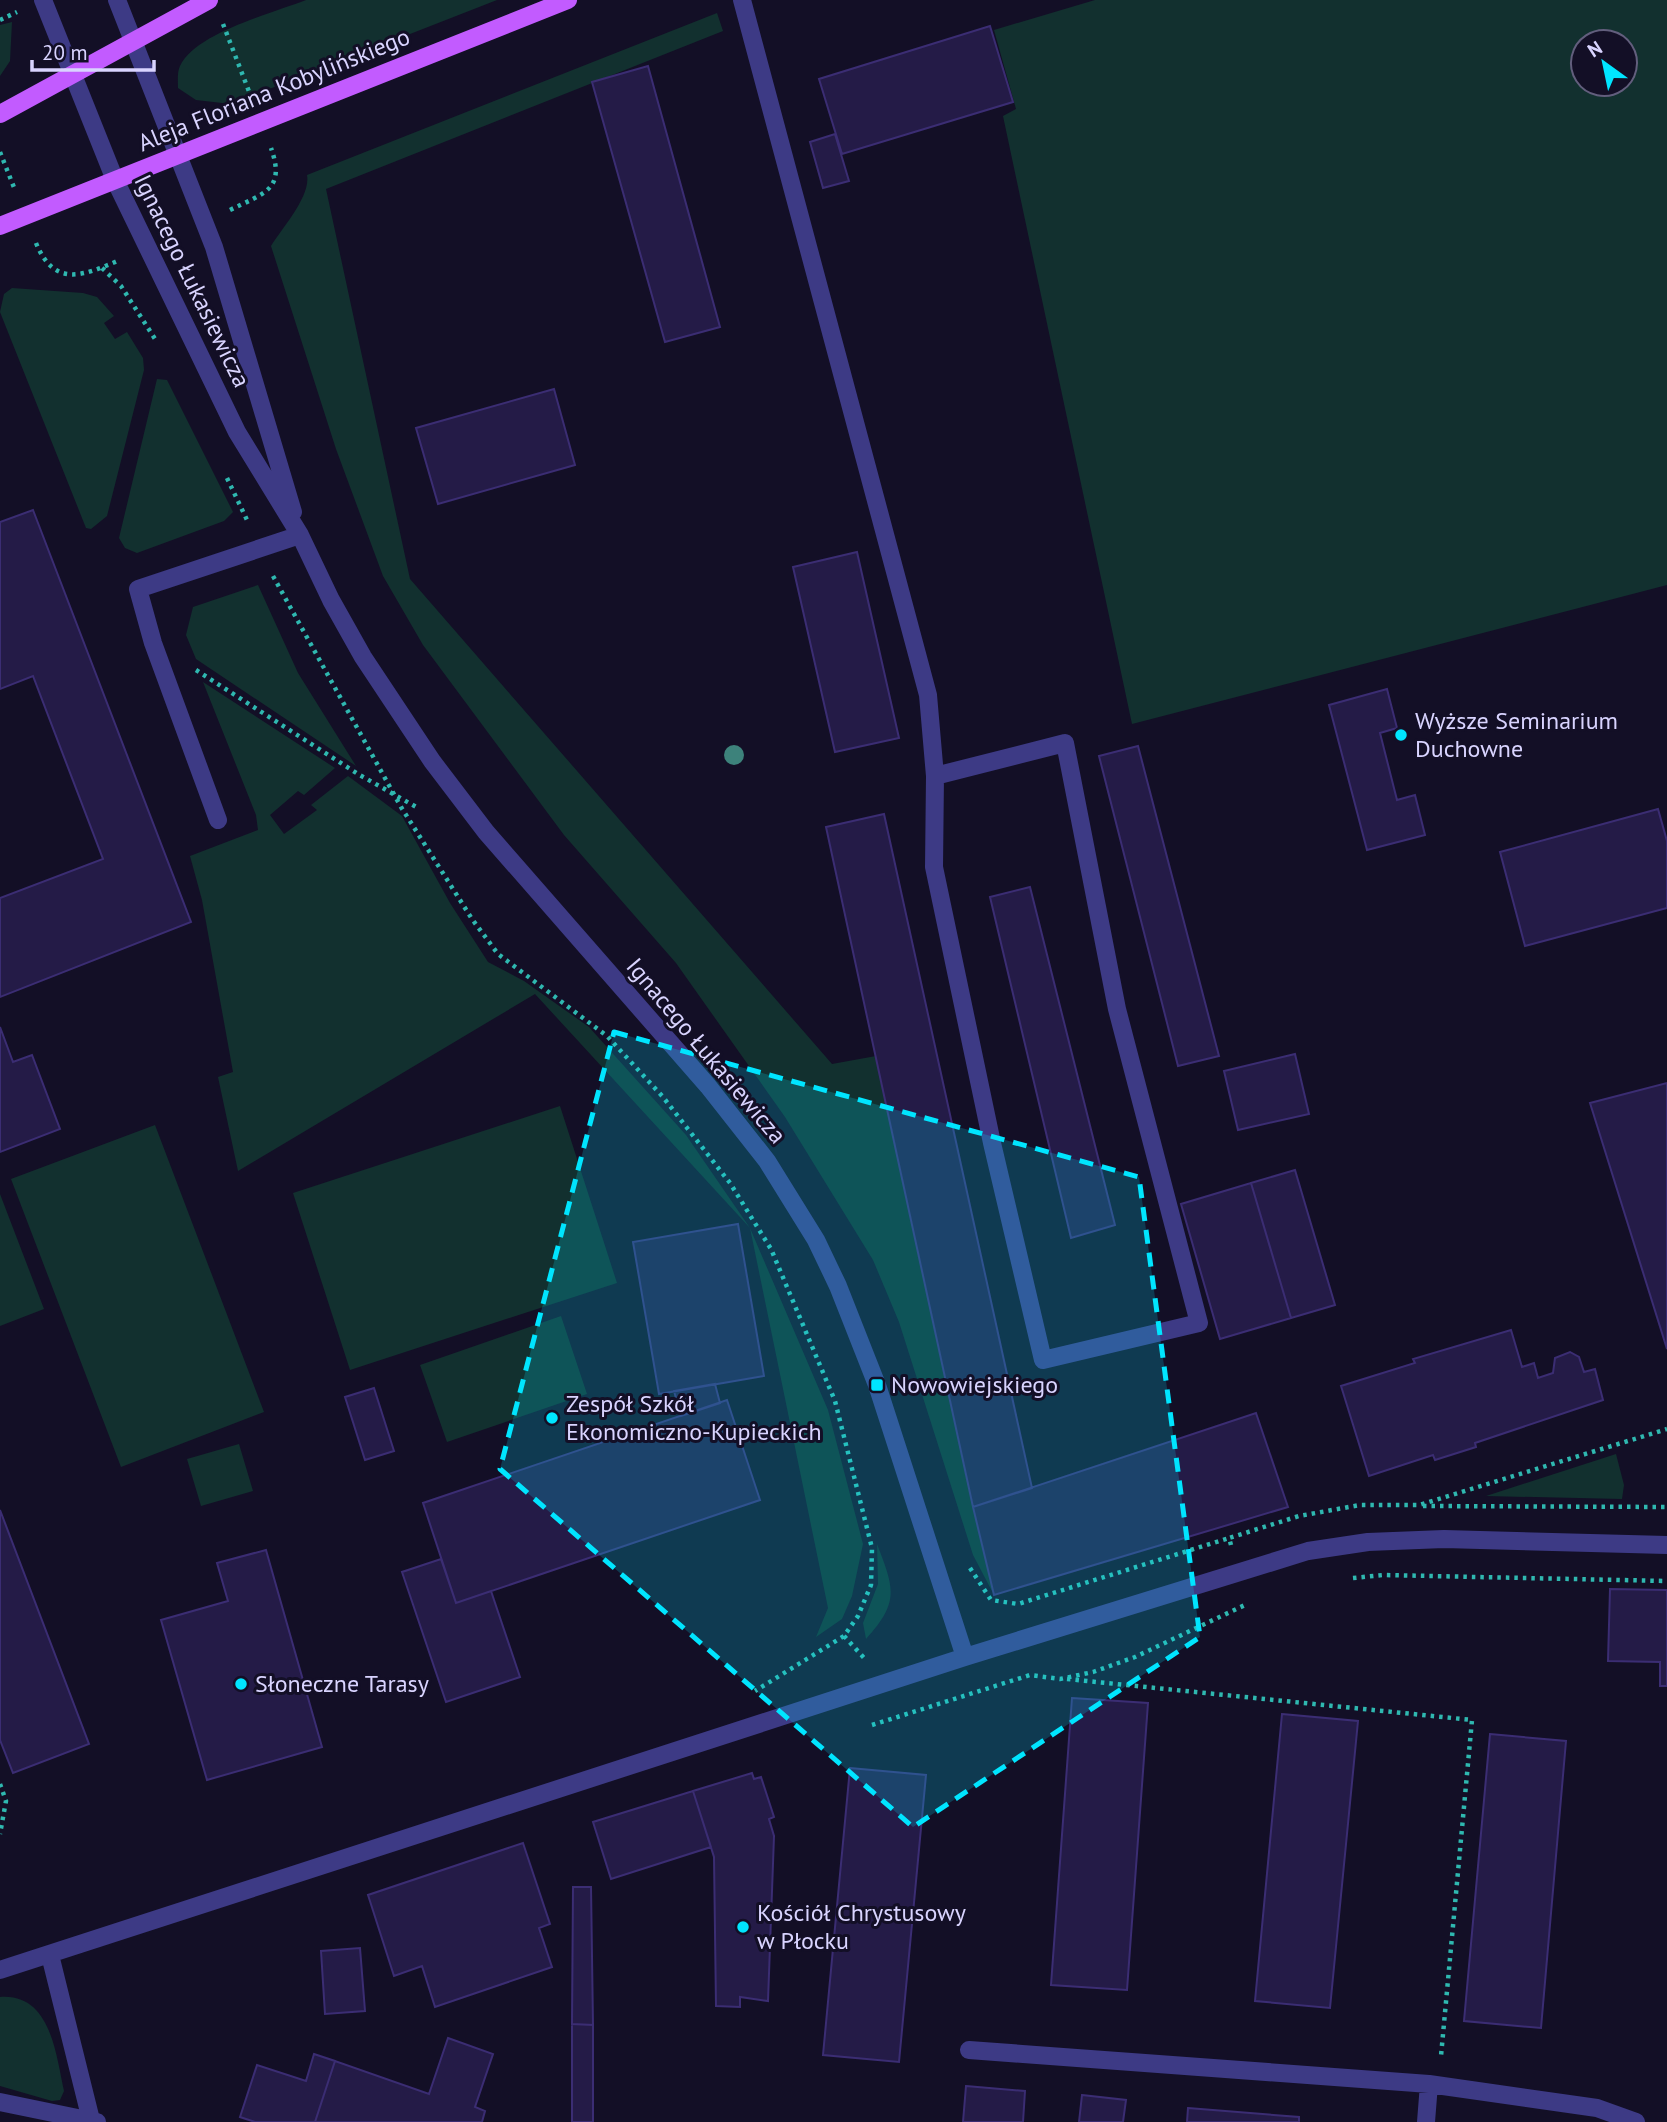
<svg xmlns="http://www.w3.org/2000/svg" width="1667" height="2122" font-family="'PT Sans',sans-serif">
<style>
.green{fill:#12302f;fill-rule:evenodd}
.building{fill:#241b47;stroke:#3b2d73;stroke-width:2}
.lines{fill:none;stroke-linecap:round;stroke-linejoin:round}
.path{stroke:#2fb8b0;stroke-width:4.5;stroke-dasharray:3.5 5;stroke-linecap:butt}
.minor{stroke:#3d3a85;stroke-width:18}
.major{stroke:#c25bff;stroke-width:18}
.tree{fill:#3d827b}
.marked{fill:#00e5ff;fill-opacity:0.2;stroke:#00e5ff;stroke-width:5;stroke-dasharray:14 9;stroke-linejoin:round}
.poi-dot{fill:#00e5ff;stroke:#130f26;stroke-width:2.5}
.labels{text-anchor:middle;stroke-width:6;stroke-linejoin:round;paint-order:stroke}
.street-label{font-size:24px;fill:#d9d4ff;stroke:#130f26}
.poi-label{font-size:24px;fill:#d9d4ff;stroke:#130f26;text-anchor:start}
</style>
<rect width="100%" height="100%" fill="#130f26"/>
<!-- green -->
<path class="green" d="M306,0H497L231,104L196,100L178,88C178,82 177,72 180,66C195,33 273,13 306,0Z
M1095,0H1667V585L1132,724L1003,116L1016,109L994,30ZM1583,42H1625V84H1583Z
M717,13L723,31L326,189L410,579L832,1064L876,1056L994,1595L973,1555L899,1322L873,1260L785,1117L676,963L564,835L423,645L383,576L336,449L271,246C282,228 311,196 307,175Z
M12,22L10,61L0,76V25Z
M12,288L83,293L97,297L114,316L104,323L115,339L127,332L143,358L144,370L107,516L91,529L86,528L0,312L4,294Z
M157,379L167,380L233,512L224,521L137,553L125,548L119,538Z
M258,585L298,673L356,766L196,659L186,635L193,607Z
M203,682L335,768L304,795L298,791L270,815L284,834L317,810L311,805L348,776L402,816L450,903L488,962L524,981L589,1027L686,1135L750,1228L828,1410L863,1544L852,1596L842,1619L816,1637L828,1608L750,1228L535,994L238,1171L218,1077L233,1072L202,900L190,856L258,830L256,815Z
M560,1106L617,1283L350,1370L293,1193Z
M155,1125L264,1412L121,1467L11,1179Z
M0,1194L44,1309L0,1326Z
M561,1316L587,1394L447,1442L420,1365Z
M239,1444L253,1491L201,1506L187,1459Z
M1616,1454L1624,1485L1622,1499L1486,1496Z
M877,1544C894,1588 900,1602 866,1639L863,1623L878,1584Z
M0,1997C51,1993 56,2055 64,2091L60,2100L52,2101L0,2086Z"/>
<!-- building -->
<path class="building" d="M990,26L1013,102L842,154L819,79Z
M648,66L720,327L665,342L592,82Z
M835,134L849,181L823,188L810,142Z
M554,389L575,465L438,504L416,428Z
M33,510L191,922L0,997V898L103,859L33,676L0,689V522Z
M857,552L899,738L835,752L793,567Z
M1387,689L1397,728L1380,733L1397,800L1415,795L1425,835L1367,850L1329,705Z
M1138,746L1219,1056L1178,1066L1099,756Z
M1658,809L1667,841V908L1525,946L1500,852Z
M884,814L1032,1488L973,1507L826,827Z
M1030,887L1115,1225L1071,1238L990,897Z
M0,1027L13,1062L32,1055L60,1129L0,1152Z
M1295,1054L1309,1114L1238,1130L1224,1071Z
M1667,1083V1349L1590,1103Z
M1295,1170L1335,1305L1291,1318L1251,1183Z
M1251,1183L1291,1318L1220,1339L1181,1204Z
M738,1224L764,1376L659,1394L633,1242Z
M1511,1330L1522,1367L1534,1363L1538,1378L1553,1373L1555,1358L1570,1352L1579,1357L1584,1372L1595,1369L1603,1400L1475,1443L1476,1447L1435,1460L1433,1455L1369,1476L1341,1386L1415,1363L1413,1359Z
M715,1384L720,1403L681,1416L674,1391Z
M374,1388L394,1451L365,1460L345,1397Z
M727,1400L760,1500L456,1603L423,1503Z
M1256,1413L1288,1507L994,1595L973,1507Z
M0,1510L89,1744L13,1773L0,1740Z
M266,1550L322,1747L207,1780L161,1620L228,1601L217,1563Z
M441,1559L456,1603L491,1591L520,1677L446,1702L402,1572Z
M1610,1589L1667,1590V1686H1660V1662L1608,1661Z
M1072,1698L1148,1703L1127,1990L1051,1985Z
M1282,1714L1358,1721L1330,2008L1255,2001Z
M1490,1734L1566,1741L1541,2028L1464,2021Z
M850,1768L926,1775L899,2062L823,2055Z
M752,1773L754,1779L761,1777L774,1817L769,1819L774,1836L768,2001L740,1997V2007L716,2006L714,1857L693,1791Z
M693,1791L711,1847L611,1879L593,1822Z
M523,1843L550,1924L539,1928L552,1967L435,2007L422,1966L394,1976L368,1895Z
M573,1887H591L593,2025L572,2024Z
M360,1948L365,2011L325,2014L321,1951Z
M572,2024L593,2025V2122H572Z
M448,2038L493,2054L475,2107L485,2111L482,2122H315L335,2061L429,2094Z
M314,2054L335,2061L315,2122H255L240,2117L257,2065L306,2081Z
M966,2086L1025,2091L1023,2122H963Z
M1082,2095L1126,2100L1123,2122H1079Z
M1188,2108L1299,2117V2122H1187Z"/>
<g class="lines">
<!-- path -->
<path class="path" d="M0,20L17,12
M223,24L250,94
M0,152L15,190
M230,210C264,193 286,190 271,148
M36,243C55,289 84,275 120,260
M102,268L121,286L157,342
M227,478L247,520
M273,576L401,807L472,919L498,954L607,1036L663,1097L730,1183L771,1249L835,1401L872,1548L871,1585L858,1616L844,1636L755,1691
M196,670L358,774L418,808
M1423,1506L1667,1507
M1231,1545L1229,1538L1299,1516L1360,1505H1419L1667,1429
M970,1568L991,1600L1018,1604L1229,1538
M1353,1578L1383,1575L1667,1581
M844,1636L865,1659
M1067,1679L1472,1720L1441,2056
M872,1725L1030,1675L1060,1679L1093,1672L1135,1657L1247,1604
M0,1784L6,1801L0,1834"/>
<!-- minor -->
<path class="minor" d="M43,0L115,180L237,432L300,535L331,600L363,657L432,761L486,832L708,1086L767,1161L816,1240L838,1286L877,1385L965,1657
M117,0L214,247L293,512
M742,0L928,695L935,776L934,867L992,1143L1043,1360L1199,1323L1117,1009L1065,743L935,776
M218,820L153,643L138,589L300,535
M50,1955L91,2120
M0,1970L965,1657L1308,1551L1368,1542L1444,1539L1667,1545
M969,2050L1429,2084L1597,2108L1636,2122
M0,2102L97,2122
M1426,2122L1429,2084"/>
<!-- major -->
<path class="major" d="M0,114L209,0
M0,226L568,0"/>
</g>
<!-- trees -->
<circle class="tree" cx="734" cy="755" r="10"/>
<!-- marked area -->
<path class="marked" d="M614,1032L1139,1177L1200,1637L913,1827L500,1469Z"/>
<!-- markers -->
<g class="poi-dot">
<circle cx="1401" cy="735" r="7"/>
<rect x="870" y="1378" width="14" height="14" rx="3.5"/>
<circle cx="552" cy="1418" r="7"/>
<circle cx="241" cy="1684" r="7"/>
<circle cx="743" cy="1927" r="7"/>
</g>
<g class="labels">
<!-- street labels -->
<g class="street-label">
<text transform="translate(274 90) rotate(-22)" y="8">Aleja Floriana Kobylińskiego</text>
<text transform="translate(192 281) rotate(64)" y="8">Ignacego Łukasiewicza</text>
<text transform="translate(706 1051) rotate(50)" y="8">Ignacego Łukasiewicza</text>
</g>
<!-- poi labels -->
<g class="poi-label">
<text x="1415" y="729">Wyższe Seminarium<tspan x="1415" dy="28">Duchowne</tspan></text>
<text x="891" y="1393">Nowowiejskiego</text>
<text x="566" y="1412">Zespół Szkół<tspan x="566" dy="28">Ekonomiczno-Kupieckich</tspan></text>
<text x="255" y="1692">Słoneczne Tarasy</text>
<text x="757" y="1921">Kościół Chrystusowy<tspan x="757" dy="28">w Płocku</tspan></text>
</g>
</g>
<!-- north arrow -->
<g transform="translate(1604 63) rotate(327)"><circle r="33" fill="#130f26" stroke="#625e7d" stroke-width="2"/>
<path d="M0-5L12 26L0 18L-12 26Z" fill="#00e5ff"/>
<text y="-10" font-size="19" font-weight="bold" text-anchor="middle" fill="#d9d4ff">N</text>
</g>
<!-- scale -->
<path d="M32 60v10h122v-10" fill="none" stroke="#d9d4ff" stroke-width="3.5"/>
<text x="42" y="60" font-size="21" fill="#d9d4ff" stroke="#130f26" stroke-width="5" paint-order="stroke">20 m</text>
</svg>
